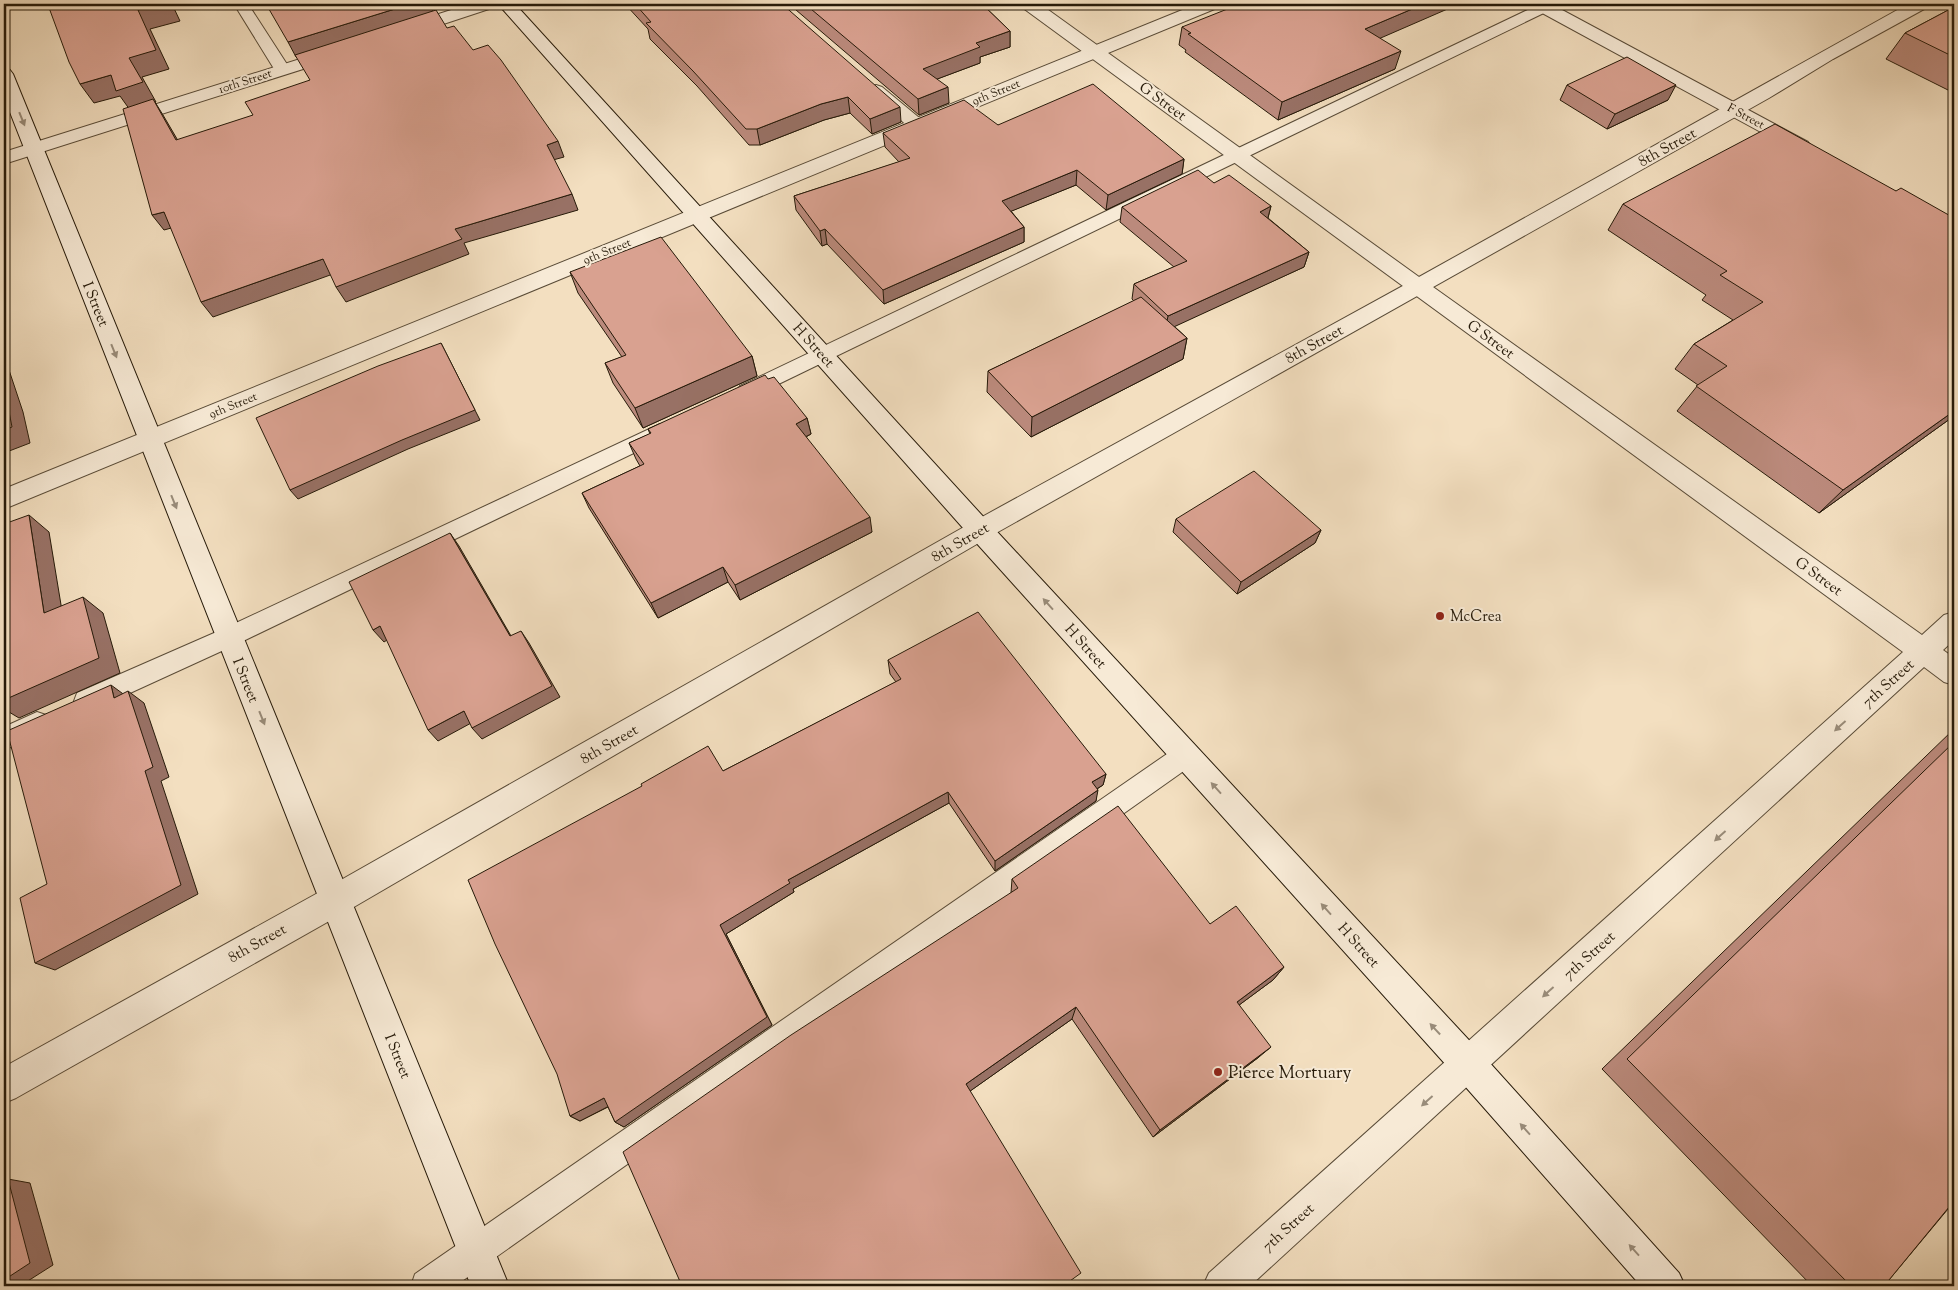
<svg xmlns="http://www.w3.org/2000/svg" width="1958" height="1290" font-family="'Sorts Mill Goudy',serif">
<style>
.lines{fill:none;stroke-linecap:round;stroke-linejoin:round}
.service-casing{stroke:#594b37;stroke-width:2}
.minor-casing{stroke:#594b37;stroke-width:2}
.tertiary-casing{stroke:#594b37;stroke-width:2}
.secondary-casing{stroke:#261a09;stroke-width:2}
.service{fill:#f7ead6;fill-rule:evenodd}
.minor{fill:#f7ead6;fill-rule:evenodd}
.tertiary{fill:#f7ead6;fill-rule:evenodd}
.secondary{fill:#f7ead6;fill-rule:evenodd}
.wall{fill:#bb8a7c;stroke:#261a09}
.shaded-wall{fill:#987165;stroke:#261a09}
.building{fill:#d9a190;stroke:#261a09}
.oneway{fill:#998c7a}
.poi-dot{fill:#8f2418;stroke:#f7ead6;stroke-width:2}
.labels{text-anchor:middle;stroke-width:4;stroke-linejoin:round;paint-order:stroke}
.far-street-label{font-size:12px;fill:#261a09;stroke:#f7ead6}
.street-label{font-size:15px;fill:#261a09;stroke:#f7ead6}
.poi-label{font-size:15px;fill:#261a09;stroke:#f7ead6;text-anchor:start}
.near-poi-label{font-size:18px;fill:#261a09;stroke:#f7ead6;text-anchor:start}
</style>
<rect width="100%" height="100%" fill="#f3dfc0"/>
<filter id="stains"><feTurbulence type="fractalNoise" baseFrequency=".004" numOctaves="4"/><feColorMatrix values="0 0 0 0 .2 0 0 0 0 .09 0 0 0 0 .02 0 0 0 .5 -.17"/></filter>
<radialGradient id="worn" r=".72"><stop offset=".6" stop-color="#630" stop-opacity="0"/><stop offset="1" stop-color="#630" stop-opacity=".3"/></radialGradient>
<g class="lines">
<defs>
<path id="service" d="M234,4H248L290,69L288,72H276Z
M1540,4H1550L1552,7L1550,10L754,396L747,398L740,396L737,391L740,386Z
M876,85L882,87L923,121L925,125L923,129H911L870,93L868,90L870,87Z
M660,424L667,427L670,432L667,437L237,644L95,709L86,712L77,709L74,701L77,693L221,630Z
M37,712L46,715L49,723L46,731L4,750V727Z
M1186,744L1195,747L1199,755L1195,763L455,1286H411L415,1274L1177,747Z"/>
<path id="minor" d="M470,4H495L492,8L413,34L407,35L401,34L398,30L401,26Z
M1197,4H1220L1217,8L4,509V489Z
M1908,4H1929L1926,8L1833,59L1769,98L989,537L347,911L16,1098L4,1103V1067L325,889L971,523L1410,282Z
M335,48L341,49L344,53L341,57L4,164V152Z"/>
<path id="tertiary" d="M1021,4H1040L1426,282L1922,635L1944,615L1954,612V640L1943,650L1954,658V685L1944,682L1924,667L1250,1286H1203L1209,1273L1903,652L1023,8Z
M1530,4H1551L1808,142L1811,146L1808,150L1801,152L1794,150L1533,8Z"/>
<path id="secondary" d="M498,4H515L989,523L1480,1052L1679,1273L1685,1286H1641L1456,1076L971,537Z
M4,68L10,70L13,74L509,1286H471L4,97Z"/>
</defs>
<!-- service casing -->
<use href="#service" class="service-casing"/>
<!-- minor casing -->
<use href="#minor" class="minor-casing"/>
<!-- tertiary casing -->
<use href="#tertiary" class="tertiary-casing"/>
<!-- secondary casing -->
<use href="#secondary" class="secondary-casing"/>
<!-- service -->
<use href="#service" class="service"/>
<!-- minor -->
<use href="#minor" class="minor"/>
<!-- tertiary -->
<use href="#tertiary" class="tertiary"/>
<!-- secondary -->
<use href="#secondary" class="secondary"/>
</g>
<!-- wall -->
<path class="wall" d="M625,4H782L901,122L872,134L850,113L824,120L760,145H749L697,86L650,39L648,29Z
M789,4H982L1010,31V47L980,57V63L937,79L949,103L919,115Z
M1954,7V93L1886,59L1905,33Z
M1182,27L1380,38L1395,69L1278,120L1185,52L1186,50L1179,45Z
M1567,85L1668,100L1607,129L1560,100Z
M998,125L1184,159L1182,174L1106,210L1076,185L1011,211L1024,227V242L884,304L827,244L822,246L796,210L794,196L899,162L885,147L883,133Z
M1214,183L1271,206L1268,218L1309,252L1304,267L1174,326L1187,338L1183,359L1031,437L987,392L988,371L1134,301L1132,299L1134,284L1174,267L1120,222L1122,207Z
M1896,191L1954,416L1819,513L1677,411L1698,385L1675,369L1694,344L1733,320L1702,300L1706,295L1608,230L1623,204Z
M570,272L752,356L757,376L643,428L613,383L605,363L622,357L578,293Z
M768,379L807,418L811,434L806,437L872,532L740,600L728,582L658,618L589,508L582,493L640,466L636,459L629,443L650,434L648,429Z
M1176,519L1321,530L1315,543L1237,594L1173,532Z
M888,660L1106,774L1103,785L1097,789L1096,801L995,871L949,803L793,889L794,892L726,934L772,1025L624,1127L615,1122L608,1107L580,1121L570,1116L723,771L896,682L890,674Z
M1954,729V1215L1948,1209L1884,1286H1812L1602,1069Z
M1012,879L1210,924L1284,967L1273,980L1239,1005L1259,1057L1153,1137L1072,1019L970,1091L682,1286L1011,893Z"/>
<!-- shaded-wall -->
<path class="shaded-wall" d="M161,4H172L180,21L150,29L169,69L142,77L156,102H155L163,115L187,156L130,110L120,96L94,103L80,84L111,75L129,58L138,10Z
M411,4H430L434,13L296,57L288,42Z
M1424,4H1459L1360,47L1365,29Z
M1010,31V47L980,57V63L924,84L923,69L976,43Z
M1401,51L1395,69L1278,120L1282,102Z
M1676,85L1668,100L1607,129L1615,114Z
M948,87L949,103L919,115L918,99Z
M848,97L850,113L824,120L760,145L757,129L821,104Z
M900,107L901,122L872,134L870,119Z
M558,141L564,157L553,160L547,145Z
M1184,159L1182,174L1106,210L1108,195Z
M1077,170L1076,185L1002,215V201Z
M572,194L578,210L464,243L469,254L346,302L336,287L455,229Z
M1271,206L1267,221L1260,212Z
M164,212L175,227L164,230L152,215Z
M1024,227V242L884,304L883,290Z
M825,229L827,244L822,246L820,231Z
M1309,252L1304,267L1165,331L1168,316Z
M323,259L333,274L213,317L201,302Z
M1187,338L1183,359L1031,437L1032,417Z
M441,343L480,420L408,449L298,499L290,490Z
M4,355L23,412L30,443L4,453Z
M752,356L757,376L643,428L635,408Z
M1954,411V416L1819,513L1843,490Z
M807,418L811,434L799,440L796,424Z
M29,515L49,532L65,629L44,613Z
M870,517L872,532L740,600L735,585Z
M1321,530L1315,543L1237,594L1241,582Z
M450,533L459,546L518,648L510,636Z
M723,567L728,582L658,618L651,603Z
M83,597L103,613L120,673L19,718L9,712L4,714V700Z
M380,626L390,638L384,642L373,630Z
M521,631L529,643L560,697L482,739L472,728Z
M111,685L126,696L114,698Z
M128,691L144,703L169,777L161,781L198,894L55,970L35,963L145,771Z
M464,711L473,722L438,741L428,730Z
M1106,774L1103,785L1090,793L1092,782Z
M1098,790L1096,801L995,871V861Z
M948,792L949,803L793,889L794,892L726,934L772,1025L624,1127L615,1122L720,925L788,880Z
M1284,967L1273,980L1227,1014L1237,1002Z
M1076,1007L1072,1019L966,1094V1084Z
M1271,1047L1259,1057L1153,1137L1160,1130Z
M604,1098L613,1104L580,1121L570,1116Z
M8,1179L30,1183L53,1265L20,1286H4Z"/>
<!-- building -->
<path class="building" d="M54,4H161L138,10L156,50L129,58L143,82L116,91L111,75L80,84L69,62L48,5Z
M266,4H411L288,42Z
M635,4H782L900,107L870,119L848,97L821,104L757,129H746L693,71L646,23L651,22Z
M805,4H982L1010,31L976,43L980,47L923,69L948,87L918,99Z
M1240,4H1424L1365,29L1401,51L1282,102L1188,34L1191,33L1182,27Z
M1954,7V57L1905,33Z
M436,10L447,28L454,26L473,50L488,45L501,60L558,141L547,145L572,194L455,229L462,239L336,287L323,259L201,302L164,212L152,215L123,109L153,99L176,140L253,115L245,102L310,80L295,55Z
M1627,57L1676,85L1615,114L1567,85Z
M1093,84L1184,159L1108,195L1077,170L1002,201L1024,227L883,290L825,229L820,231L794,196L910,158L883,133L964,100L998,125Z
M1775,124L1896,191L1901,188L1954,218V411L1843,490L1696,386L1727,366L1694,344L1763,302L1720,275L1727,271L1623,204Z
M1198,170L1214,183L1229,175L1271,206L1260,212L1309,252L1168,316L1134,284L1187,261L1122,207Z
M661,237L752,356L635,408L605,363L626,355L570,272Z
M1141,297L1187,338L1032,417L988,371Z
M441,343L475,410L402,440L290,490L256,418L378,366Z
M765,375L768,379L774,377L807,418L796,424L870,517L735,585L723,567L651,603L582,493L644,464L629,443L651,433L648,429Z
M4,389L6,396L12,427L4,430Z
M1254,471L1321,530L1241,582L1176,519Z
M29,515L44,613L83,597L99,658L4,700V524Z
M450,533L510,636L521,631L552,686L472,728L464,711L428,730L380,626L373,630L349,582Z
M978,612L1106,774L1092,782L1098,790L995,861L948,792L788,880L790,883L720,925L767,1017L615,1122L604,1098L570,1116L557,1074L495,944L468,880L642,786L641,784L708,746L723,771L901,679L888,660Z
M111,685L114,698L128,691L153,767L145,771L181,885L35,963L20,898L47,884L7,731Z
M1954,742V1201L1884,1286H1851L1627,1059Z
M1118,806L1210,924L1236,906L1284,967L1237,1002L1271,1047L1160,1130L1076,1007L966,1084L1081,1273L1063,1286H682L623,1152L791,1035L1018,888L1012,879Z
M8,1179L30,1263L4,1280V1182Z"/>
<!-- one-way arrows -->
<defs><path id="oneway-solid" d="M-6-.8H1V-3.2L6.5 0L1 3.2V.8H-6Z" transform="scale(1.25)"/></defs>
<g class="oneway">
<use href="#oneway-solid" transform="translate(22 119) rotate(68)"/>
<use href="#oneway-solid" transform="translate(114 351) rotate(68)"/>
<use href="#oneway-solid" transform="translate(174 502) rotate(68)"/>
<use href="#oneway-solid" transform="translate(1048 604) rotate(-132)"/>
<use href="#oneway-solid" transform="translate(262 718) rotate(68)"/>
<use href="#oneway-solid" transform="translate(1840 726) rotate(138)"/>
<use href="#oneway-solid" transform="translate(1216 788) rotate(-132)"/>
<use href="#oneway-solid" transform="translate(1720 836) rotate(138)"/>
<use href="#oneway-solid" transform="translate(1326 909) rotate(-132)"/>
<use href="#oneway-solid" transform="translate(1548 992) rotate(138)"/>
<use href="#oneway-solid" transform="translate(1435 1029) rotate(-133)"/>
<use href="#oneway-solid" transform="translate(1427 1101) rotate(138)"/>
<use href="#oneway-solid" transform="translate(1525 1129) rotate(-132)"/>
<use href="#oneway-solid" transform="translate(1634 1250) rotate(-132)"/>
</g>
<!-- markers -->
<g class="poi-dot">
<circle cx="1440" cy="616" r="5"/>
<circle cx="1218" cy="1072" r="5"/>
</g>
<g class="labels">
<!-- far-street labels -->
<g class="far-street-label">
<text transform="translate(245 81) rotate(-18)" y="4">10th Street</text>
<text transform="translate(996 92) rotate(-22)" y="4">9th Street</text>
<text transform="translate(1746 116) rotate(28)" y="4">F Street</text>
<text transform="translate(607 251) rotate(-22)" y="4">9th Street</text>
<text transform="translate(233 405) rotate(-22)" y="4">9th Street</text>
</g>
<!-- street labels -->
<g class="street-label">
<text transform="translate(1163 101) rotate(36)" y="5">G Street</text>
<text transform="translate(1667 147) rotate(-29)" y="5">8th Street</text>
<text transform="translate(96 304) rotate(68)" y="5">I Street</text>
<text transform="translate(1491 339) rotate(36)" y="5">G Street</text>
<text transform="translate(1314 344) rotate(-29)" y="5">8th Street</text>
<text transform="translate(814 345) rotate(48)" y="5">H Street</text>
<text transform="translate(960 542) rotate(-30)" y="5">8th Street</text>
<text transform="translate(1819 576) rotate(36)" y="5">G Street</text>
<text transform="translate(1086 646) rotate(48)" y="5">H Street</text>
<text transform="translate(246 680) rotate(68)" y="5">I Street</text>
<text transform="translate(1888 683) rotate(-42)" y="5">7th Street</text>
<text transform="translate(609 744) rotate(-30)" y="5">8th Street</text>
<text transform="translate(257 943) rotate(-29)" y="5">8th Street</text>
<text transform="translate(1359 945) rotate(48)" y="5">H Street</text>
<text transform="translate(1589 955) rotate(-42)" y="5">7th Street</text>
<text transform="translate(398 1056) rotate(68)" y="5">I Street</text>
<text transform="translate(1288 1227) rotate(-42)" y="5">7th Street</text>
</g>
<!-- poi labels -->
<g class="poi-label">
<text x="1450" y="621">McCrea</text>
</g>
<!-- near-poi labels -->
<g class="near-poi-label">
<text x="1228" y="1078">Pierce Mortuary</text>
</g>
</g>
<!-- margin -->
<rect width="1958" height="1290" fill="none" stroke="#f3dfc0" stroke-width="20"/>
<rect x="5" y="5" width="1948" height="1280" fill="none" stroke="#261a09" stroke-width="2.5"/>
<rect x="10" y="10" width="1938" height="1270" fill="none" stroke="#261a09"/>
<rect width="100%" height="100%" filter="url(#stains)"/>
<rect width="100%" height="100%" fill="url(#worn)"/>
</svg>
